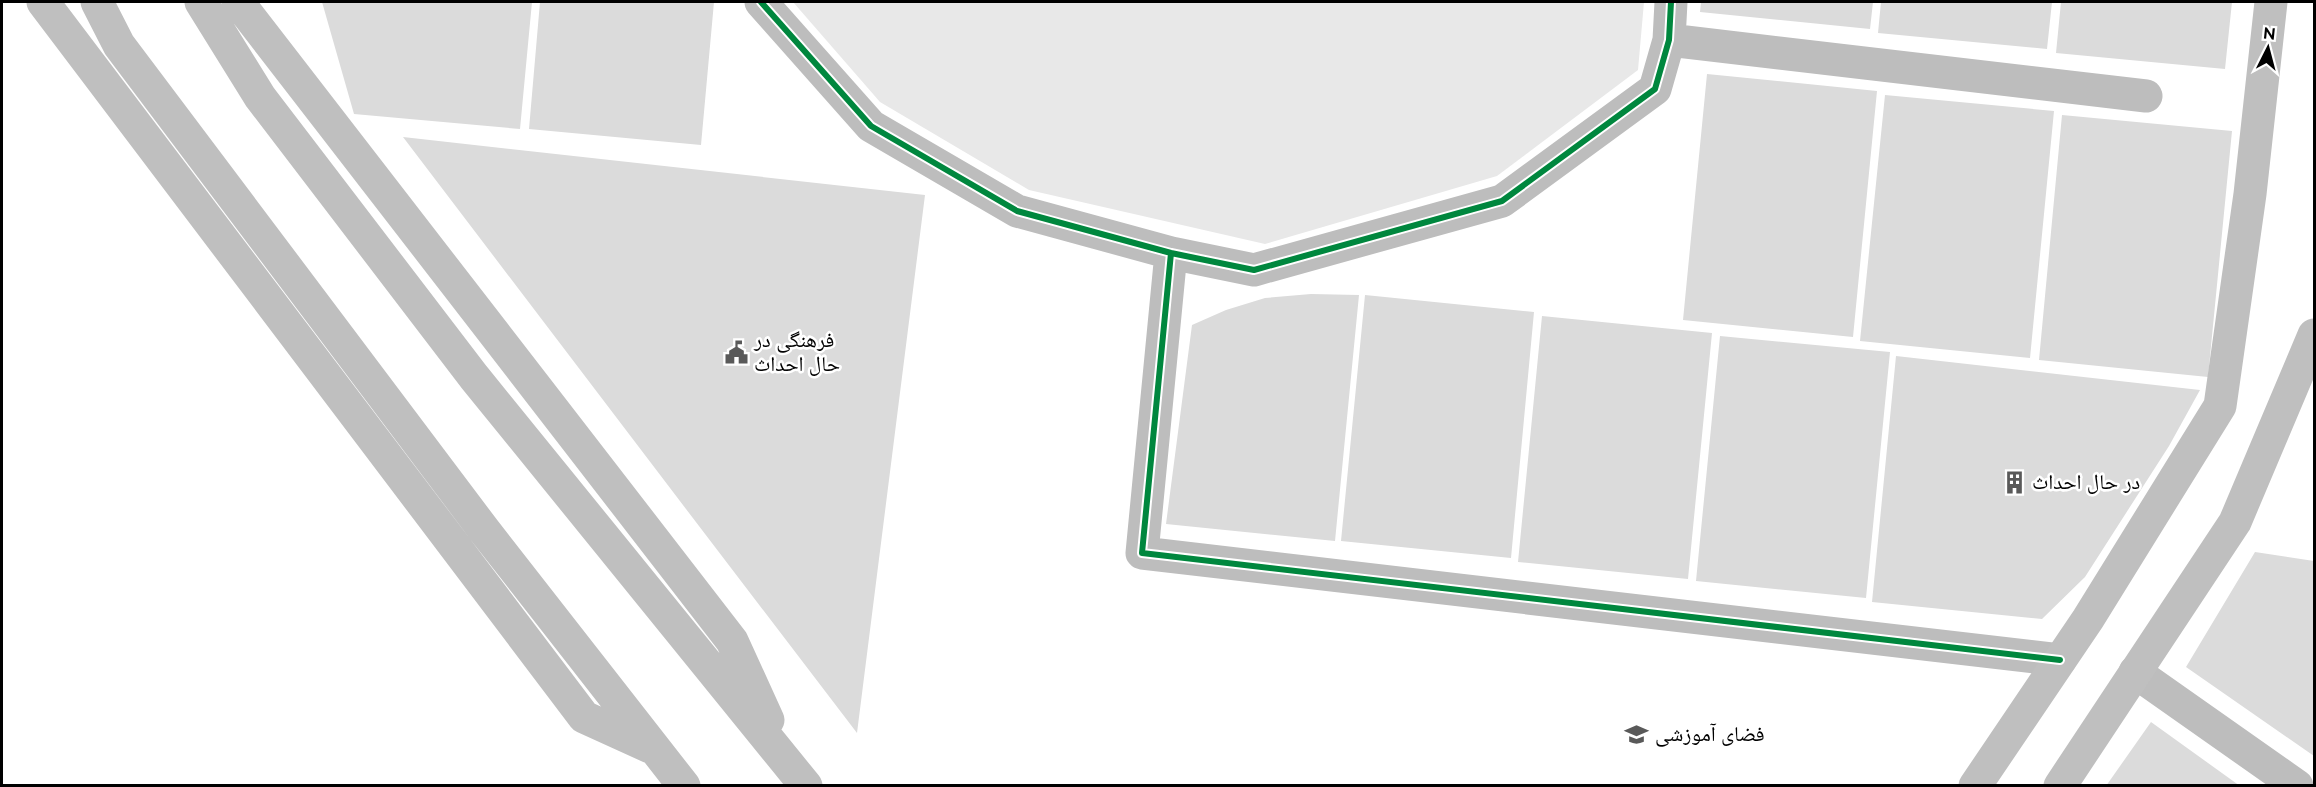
<svg xmlns="http://www.w3.org/2000/svg" width="2316" height="787" font-family="Raleway,'Noto Naskh Arabic',sans-serif">
<style>
.green{fill:#e8e8e8}
.building{fill:#dbdbdb}
.lines{fill:none;stroke-linecap:round;stroke-linejoin:round}
.street{stroke:#bdbdbd;stroke-width:33}
.secondary{stroke:#bfbfbf;stroke-width:33}
.cycleway-casing{stroke:#fff;stroke-width:10}
.cycleway{stroke:#00873e;stroke-width:6}
.labels{text-anchor:middle;stroke-width:5;stroke-linejoin:round;paint-order:stroke}
.poi-label{font-size:21px;fill:#000;stroke:#fff;text-anchor:start}
</style>
<rect width="100%" height="100%" fill="#fff"/>
<!-- green -->
<path class="green" d="M793,2H1644L1638,70L1497,176L1265,244L1029,190L880,102Z"/>
<!-- building -->
<path class="building" d="M322,2H532L520,129L354,114Z
M540,2H714L701,145L529,129Z
M1701,2H1873L1870,29L1700,12Z
M1881,2H2052L2047,49L1878,33Z
M2061,2H2232L2225,69L2056,53Z
M1707,74L1877,91L1853,337L1683,320Z
M1885,95L2054,111L2030,358L1860,341Z
M2062,115L2232,131L2208,377L2039,360Z
M403,137L925,195L857,733L686,509Z
M1311,294L1359,295L1335,541L1166,524L1192,325L1226,310L1265,298Z
M1365,295L1534,312L1511,558L1341,541Z
M1542,316L1712,333L1688,579L1518,562Z
M1720,336L1890,352L1866,598L1696,581Z
M1896,356L2200,390L2169,446L2085,577L2042,619L1872,602Z
M2255,552L2314,561V756L2186,667Z
M2151,722L2240,786H2106Z"/>
<g class="lines">
<!-- street -->
<path class="street" d="M761,2L871,126L1017,211L1171,253L1254,270L1502,201L1655,89L1669,40L1671,2
M1669,40L2146,96
M1171,253L1142,553L2060,660
M2135,672L2297,786"/>
<!-- secondary -->
<path class="secondary" d="M43,2L584,717L650,747
M97,2L119,45L484,530L684,786
M201,2L260,97L474,377L806,786
M238,2L732,641L768,720
M1975,786L2088,619L2220,406L2250,194L2271,2
M2060,786L2235,522L2314,335"/>
<defs>
<path id="cycleway" d="M761,2L871,126L1017,211L1171,253L1254,270L1502,201L1655,89L1669,40L1671,2
M1171,253L1142,553L2060,660"/>
</defs>
<!-- cycleway casing -->
<use href="#cycleway" class="cycleway-casing"/>
<!-- cycleway -->
<use href="#cycleway" class="cycleway"/>
</g>
<!-- icons -->
<defs>
<symbol id="civic-bare" viewBox="-9 -9 18 18"><path d="M-.6-6.5H3V-4.5H.6V-3L4-1V1h2V6H-6V1h2V-1L-.6-3ZM-1.2 2.5V6h2.4V2.5Z" fill="#595959" stroke="#fff" stroke-width="2.5" paint-order="stroke"/></symbol>
<symbol id="building-bare" viewBox="-9 -9 18 18"><path d="M-4-6H4V6H1V3H-1V6H-4ZM-2.5-4.3h1.7v1.8h-1.7ZM.8-4.3h1.7v1.8H.8ZM-2.5-1h1.7V.8h-1.7ZM.8-1h1.7V.8H.8Z" fill="#595959" stroke="#fff" stroke-width="2.5" paint-order="stroke"/></symbol>
<symbol id="school-bare" viewBox="-9 -9 18 18"><path d="M0-5L7-2L0 1L-7-2ZM-4 1L0 2.5L4 1V4Q0 6-4 4Z" fill="#595959" stroke="#fff" stroke-width="2.5" paint-order="stroke"/></symbol>
</defs>
<g fill-rule="evenodd">
<use href="#civic-bare" x="720" y="336" width="33" height="33"/>
<use href="#building-bare" x="1998" y="466" width="33" height="33"/>
<use href="#school-bare" x="1620" y="718" width="33" height="33"/>
</g>
<g class="labels">
<!-- poi labels -->
<g class="poi-label">
<text x="754" y="347">فرهنگی در<tspan x="754" dy="24">حال احداث</tspan></text>
<text x="2032" y="489">در حال احداث</text>
<text x="1655" y="741">فضای آموزشی</text>
</g>
</g>
<!-- border -->
<rect width="2316" height="787" fill="none" stroke="#000000" stroke-width="6"/>
<!-- north arrow -->
<g transform="translate(2268 48) rotate(6)" stroke="#ffffff" stroke-width="4.5" paint-order="stroke">
<path d="M0-4.5L10 22L0 15L-10 22Z" fill="#000000"/>
<text y="-9" font-size="16" font-weight="bold" text-anchor="middle" fill="#000000">N</text>
</g>
</svg>
